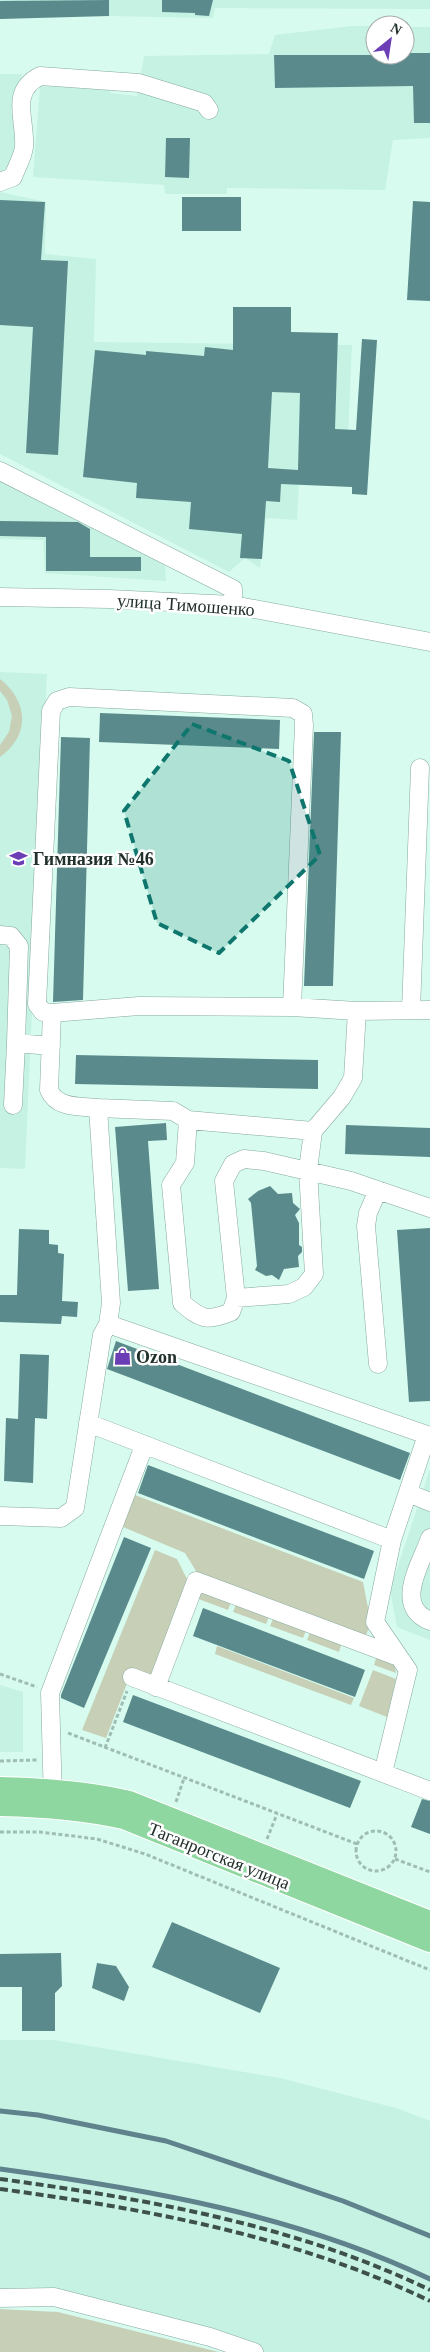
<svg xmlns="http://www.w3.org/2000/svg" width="430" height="2352" font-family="'Times New Roman',serif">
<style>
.built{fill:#c5f2e3}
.green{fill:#c7d0b7}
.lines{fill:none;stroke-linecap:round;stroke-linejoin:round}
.stream{stroke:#5f828c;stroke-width:5}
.building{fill:#5a8a8c;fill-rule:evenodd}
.minor-casing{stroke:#86a99d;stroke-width:19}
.major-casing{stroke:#fff;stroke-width:24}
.path{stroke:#9fbdb3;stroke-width:3;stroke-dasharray:4 2.5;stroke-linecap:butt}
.minor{stroke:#fff;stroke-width:18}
.major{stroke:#8fd7a1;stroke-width:22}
.rail{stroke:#3e504a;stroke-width:4;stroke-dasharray:8 4;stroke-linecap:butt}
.marked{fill:#0f766e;fill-opacity:0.2;stroke:#0f766e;stroke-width:4;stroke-dasharray:10 6;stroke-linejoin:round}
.labels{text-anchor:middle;stroke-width:5;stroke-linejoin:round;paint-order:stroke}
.street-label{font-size:18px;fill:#22302c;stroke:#fff}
.poi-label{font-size:18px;font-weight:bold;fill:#22302c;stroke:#fff;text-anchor:start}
</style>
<rect width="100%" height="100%" fill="#d7fcef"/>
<!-- built -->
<path class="built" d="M0,0H430V9L215,8L213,18L0,14Z
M352,26H375V55H405V27H430V138L393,140L385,190L227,188V194H165L164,185L33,177L40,86L110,89V93L137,96L144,56L269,54L275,35Z
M0,74H22L15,163L0,173Z
M0,192L46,202L45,254L96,259L94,342L352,345L346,486L299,482L297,520L266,518L260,568L245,558L229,572L0,454Z
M0,480L165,563L166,581L45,573L43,540L0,539Z
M0,672L47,674L25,1169L0,1168Z
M430,1469V1640L397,1627L390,1590Z
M0,1685L23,1692V1752H0Z
M0,2040H54L280,2078L396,2108L430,2121V2352H226L114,2306L0,2303Z"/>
<!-- green -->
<path class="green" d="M0,679C28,701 31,735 0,757V745L9,732L12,716L7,700L0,691Z
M135,1495L363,1582L371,1623L365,1638L199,1576L185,1553L123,1527Z
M155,1550L177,1559L190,1585L153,1680L131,1673L106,1738L82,1730Z
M196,1590L233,1597L228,1610L193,1597Z
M238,1599L271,1612L266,1624L233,1612Z
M275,1614L308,1626L303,1638L270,1626Z
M312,1627L343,1639L339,1652L307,1640Z
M217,1646L354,1698L351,1705L215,1654Z
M378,1652L394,1663L396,1673L374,1665Z
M373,1670L396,1679L387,1717L359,1706Z
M0,2309L58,2312L219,2352H0Z"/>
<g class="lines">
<!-- stream -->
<path class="stream" d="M0,2111L38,2115L166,2141L343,2201L430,2236
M0,2169C146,2189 296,2215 430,2279"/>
</g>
<!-- building -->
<path class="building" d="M109,0V16L0,19V1Z
M162,0H213L209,16L195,15V13L162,12Z
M405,53H430V123H414L413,86L275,88L274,55H405Z
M166,138H190L189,178L165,177Z
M182,197H241V231H182Z
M0,200L45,202L41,260L68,261L58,455L26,453L33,327L0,325Z
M413,201L430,202V301L407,300Z
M233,307H291V332L338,333L335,429L356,430L362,339L377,340L367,495L352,494V487L281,484L280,502L266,501L262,559L240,558L242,534L189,529L191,502L136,498L137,483L83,477L95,350L146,355V351L204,356L205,347L233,350ZM272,392L300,393L298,470L268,468Z
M0,521L78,522L90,529V557H141V571H46V537L0,536Z
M100,713L280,720L279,749L99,742Z
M314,732H341L333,986H304Z
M61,737L90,738L83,1000L53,1002Z
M76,1055L318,1060V1089L75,1084Z
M166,1123L167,1140L148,1141L159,1289L128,1291L115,1127Z
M346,1125L430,1128V1157L345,1154Z
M270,1186L278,1194L292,1193L293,1203L300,1209L295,1215L299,1223V1245L302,1247V1252L298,1256L299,1267L284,1269L279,1280L272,1275L266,1276L255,1270L257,1266L251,1203L248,1199L258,1191Z
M430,1228V1401L409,1402L397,1230Z
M19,1229L49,1230V1244L58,1245V1253L64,1254L62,1301L78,1302L77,1317L62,1316L61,1324L0,1322V1295H17Z
M116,1341L410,1453L400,1480L107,1369Z
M20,1354L49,1355L47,1419L35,1418L33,1483L4,1481L6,1418L18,1419Z
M148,1465L374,1551L364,1579L138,1493Z
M124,1537L151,1548L84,1708L61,1698V1695Z
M203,1608L365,1670L355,1697L193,1636Z
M133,1695L361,1781L350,1808L123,1722Z
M422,1799L430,1801V1834L411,1827Z
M172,1922L280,1968L260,2013L152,1967Z
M61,1953L62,1986L55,1993V2031H22V1987H0V1954Z
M97,1963L116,1966L129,1987L124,2001L92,1988Z"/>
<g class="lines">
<defs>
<path id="minor" d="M0,182L13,177C16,168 23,157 24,147C26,119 9,92 40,76L139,83L204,103L209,110
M0,471L233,589V605
M0,597L109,599L233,605L430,642
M0,935L11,936L19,946L16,1043
M292,1007L304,725L303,714L293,708L69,697L57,701L51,711L37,1004L43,1012L52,1013L139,1006L292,1007L357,1011L430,1010
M411,1010L420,768
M13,1105L16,1043L51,1046
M98,1108L173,1111L188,1120L313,1131
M188,1120L185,1163L171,1185L182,1303C201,1319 206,1322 231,1312L236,1298L224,1181L233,1164L244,1159L264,1161L351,1181L430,1208
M236,1298L289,1294L304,1287L314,1274L308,1170L313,1131L342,1097L353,1078L357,1011
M108,1324L427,1435L392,1540L375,1622L408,1670L383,1773
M378,1364L366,1226L368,1213L378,1190
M88,1423L392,1540
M408,1493L430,1502
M0,1516L61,1518L75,1508L102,1335L108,1324L111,1303L98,1108C80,1106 57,1109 49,1090L52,1013
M430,1538C421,1564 393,1606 430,1621
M132,1677L430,1791
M156,1687L196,1581L399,1657
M53,1801L50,1693L144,1446
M0,2298L54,2297L210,2337L254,2352"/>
<path id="major" d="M0,1788C44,1789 86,1792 129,1802L430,1922
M0,1805C42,1806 83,1809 124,1818L430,1941"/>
</defs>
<!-- minor casing -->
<use href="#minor" class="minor-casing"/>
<!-- major casing -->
<use href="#major" class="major-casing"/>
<!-- path -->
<path class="path" d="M0,1674L37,1687
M68,1733L357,1844
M105,1748L127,1691
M0,1761L37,1760
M176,1802L184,1778
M356 1851a20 20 0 1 1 40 0a20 20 0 1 1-40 0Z
M0,1832H40L97,1839L145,1854L430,1970
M267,1839L277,1814
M395,1859L430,1872"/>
<!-- minor -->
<use href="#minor" class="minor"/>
<!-- major -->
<use href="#major" class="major"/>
<!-- rail -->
<path class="rail" d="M0,2179C147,2199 296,2225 430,2290
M0,2189C147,2209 295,2236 430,2301"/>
</g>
<!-- marked area -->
<path class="marked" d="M192,724L289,761L320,855L219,953L157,923L124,811Z"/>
<!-- icons -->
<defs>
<symbol id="school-bare" viewBox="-9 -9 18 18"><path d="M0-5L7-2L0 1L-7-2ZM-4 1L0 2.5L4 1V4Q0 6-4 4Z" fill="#6b3eb6" stroke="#fff" stroke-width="2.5" paint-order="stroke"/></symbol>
<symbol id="shop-bare" viewBox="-9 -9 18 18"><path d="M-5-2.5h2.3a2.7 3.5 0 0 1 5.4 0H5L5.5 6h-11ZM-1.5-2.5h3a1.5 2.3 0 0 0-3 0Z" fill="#6b3eb6" stroke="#fff" stroke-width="2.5" paint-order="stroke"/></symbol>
</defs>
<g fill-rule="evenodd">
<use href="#school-bare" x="6" y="846" width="25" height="25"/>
<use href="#shop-bare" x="110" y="1344" width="25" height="25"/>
</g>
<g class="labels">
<!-- street labels -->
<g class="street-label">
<text transform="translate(186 605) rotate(4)" y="6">улица Тимошенко</text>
<text transform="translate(219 1856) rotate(22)" y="6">Таганрогская улица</text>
</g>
<!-- poi labels -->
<g class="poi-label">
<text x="33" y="865">Гимназия №46</text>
<text x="136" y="1363">Ozon</text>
</g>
</g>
<!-- north arrow -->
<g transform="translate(390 40) rotate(30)"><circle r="24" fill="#ffffff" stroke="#a7acab"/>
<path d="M0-4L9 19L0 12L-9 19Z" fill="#6b3eb6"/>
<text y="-8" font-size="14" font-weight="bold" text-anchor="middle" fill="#22302c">N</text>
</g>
</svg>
